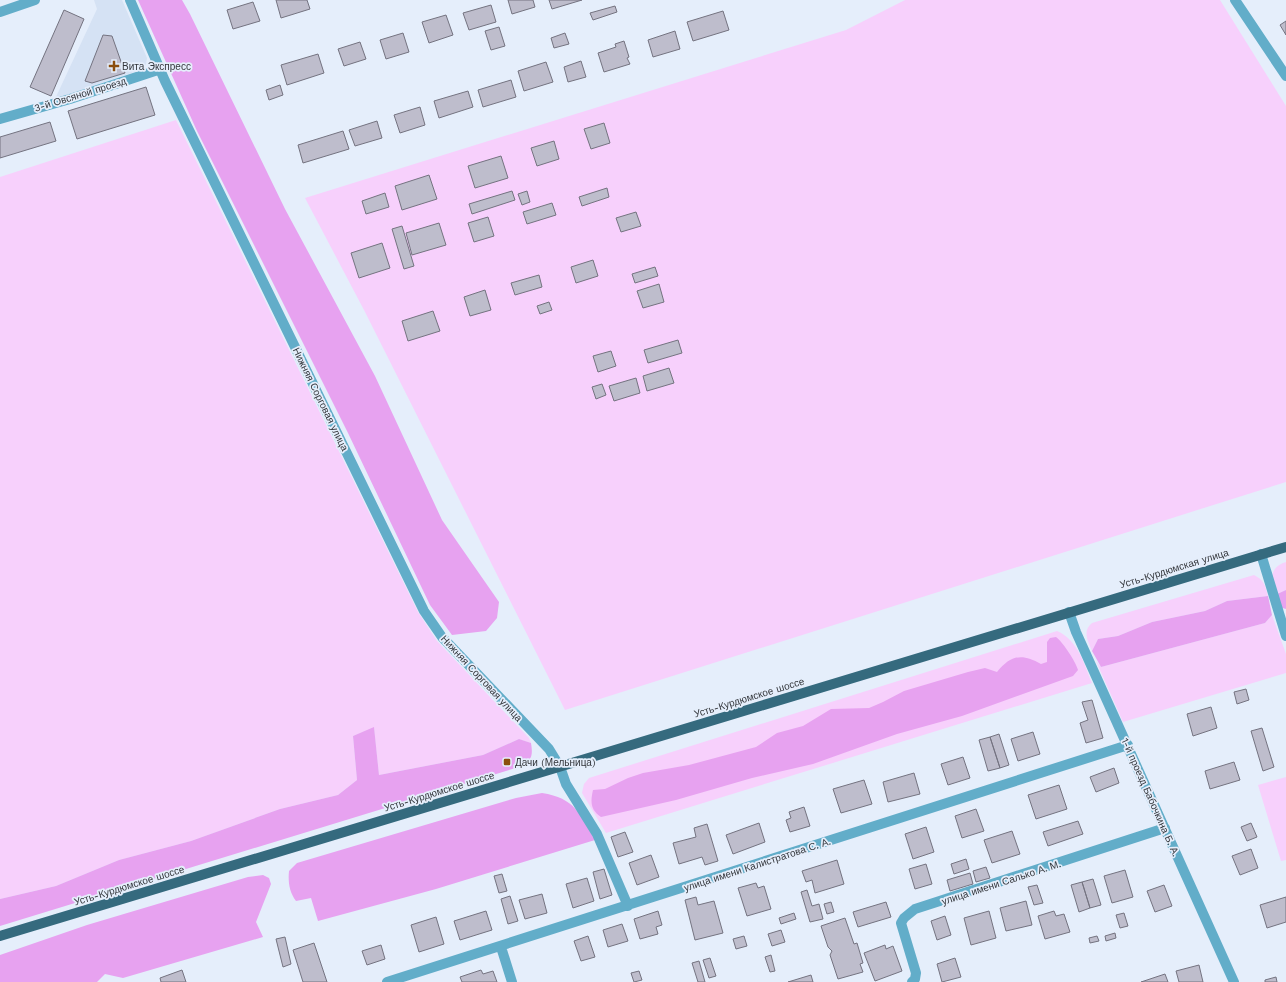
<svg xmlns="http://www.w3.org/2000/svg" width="1286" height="982" font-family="'Work Sans',sans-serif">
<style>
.built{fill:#d5e2f4}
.green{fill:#f7d0fc}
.forest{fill:#e7a2f0}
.building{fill:#bebdcc;stroke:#747380}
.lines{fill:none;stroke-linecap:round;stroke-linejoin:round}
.minor{stroke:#62adc9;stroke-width:10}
.primary{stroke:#356a7e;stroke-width:10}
.poi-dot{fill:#8b4e0e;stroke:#e5eefb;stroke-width:1.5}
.labels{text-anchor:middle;stroke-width:3.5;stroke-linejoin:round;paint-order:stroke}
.poi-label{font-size:10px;fill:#34373c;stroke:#e5eefb;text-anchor:start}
.street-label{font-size:10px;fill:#34373c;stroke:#e5eefb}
</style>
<rect width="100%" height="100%" fill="#e5eefb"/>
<!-- built -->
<path class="built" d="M94,0H122L147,58L146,64L143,69L55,99L97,9Z"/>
<!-- green -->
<path class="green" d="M905,0H1220L1286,106V482L565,710L364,310L305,198L846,30Z
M176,120L418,612L437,641L529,738L531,743L519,739L483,755L379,775L374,728L353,736L357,780L338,795L280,809L191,841L119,860L56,886L0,899V177Z
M1286,562V590L1275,595C1270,581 1269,567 1286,562Z
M1254,575C1264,580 1265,585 1268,596L1227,601L1205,611L1152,622L1118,636L1098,639L1092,651C1088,641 1082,631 1092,623Z
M1272,615L1286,654V673L1123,722L1096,661L1101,667L1265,623Z
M1057,631C1078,640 1084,664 1092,683L606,833L582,793L584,784L589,778Z
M1286,777V860L1281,861L1258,785Z"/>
<!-- forest -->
<path class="forest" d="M138,0H182L190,14L285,209L375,376L442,520L499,602L497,618L486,631L452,635L430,605L348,433L197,131Z
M1286,590V609L1279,607L1275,595Z
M1268,596L1272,615L1265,623L1101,667L1092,651L1098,639L1118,636L1152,622L1205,611L1227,601Z
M1056,637C1062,641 1076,662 1078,670L1073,676L962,716L897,734L813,764L752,778L676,800L601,817C591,810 590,803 593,790L605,789L628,778L643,773L689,765L756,747L777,733L803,726L831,709L869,708L883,702L904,691L968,672L985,668L997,672C1011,655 1022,653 1041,664L1047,662V642L1050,638Z
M374,727L379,775L483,755L519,739L531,743C533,755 532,760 522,766L0,926V899L56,886L119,860L191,841L280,809L338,795L357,780L353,736Z
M542,793C575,798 580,814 595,840L436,889L318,921L311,898L296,901C289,892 288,881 289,871L297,863L516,798Z
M263,875L269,878L271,884L256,922L263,937L123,978L105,974L97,982H0V955L87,925L248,877Z"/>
<!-- building -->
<path class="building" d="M276,0H307L310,9L281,18Z
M508,0H533L535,7L512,14Z
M549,0H582L552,9Z
M253,2L260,21L233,29L227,10Z
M491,5L496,22L469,30L463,13Z
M615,6L617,12L593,20L590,13Z
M64,10L84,19L51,96L30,87Z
M723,11L729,30L693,41L687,22Z
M446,15L453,35L429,43L422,22Z
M1286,21V35L1280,25Z
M499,27L505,46L491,50L485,31Z
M675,31L680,49L653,57L648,40Z
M403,33L409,52L386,59L380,40Z
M565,33L569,44L554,48L551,38Z
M103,35L112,36L125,73L92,83L85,81Z
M624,41L629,57L627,58L630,64L604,72L598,53L616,47L615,44Z
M360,42L366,59L344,66L338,49Z
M318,54L324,73L287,85L281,65Z
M581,61L586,77L568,82L564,67Z
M546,62L553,82L524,91L518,71Z
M511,80L516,97L483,107L478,90Z
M280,85L283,95L269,100L266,90Z
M146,87L155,115L77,139L68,111Z
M468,91L473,107L439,118L434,101Z
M420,107L425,125L400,133L394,115Z
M377,121L382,138L355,146L349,130Z
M50,122L56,141L0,158V137Z
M604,123L610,143L591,149L584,129Z
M343,131L349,149L303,163L298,145Z
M554,141L559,159L537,166L531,148Z
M501,156L508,178L475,188L468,166Z
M429,175L437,199L402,210L395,186Z
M607,188L609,197L582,206L579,197Z
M512,191L515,200L472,214L469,204Z
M527,191L530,202L522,205L518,194Z
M385,193L389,207L366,214L362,201Z
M552,203L556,215L527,224L523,212Z
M636,212L641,226L621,232L616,218Z
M488,217L494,236L474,242L468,223Z
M439,223L446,245L412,255L406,233Z
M402,226L414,266L404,269L392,229Z
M382,243L390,268L359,278L351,253Z
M593,260L598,276L576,283L571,267Z
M655,267L658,276L635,283L632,274Z
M539,275L542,287L515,295L511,283Z
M659,284L664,302L643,308L637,291Z
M485,290L491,310L470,316L464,297Z
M549,302L552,310L540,314L537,306Z
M433,311L440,331L408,341L402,321Z
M678,340L682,353L648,363L644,350Z
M611,351L616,366L598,372L593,356Z
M669,368L674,383L647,391L643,376Z
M636,378L640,393L614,401L609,386Z
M602,384L606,395L596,399L592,387Z
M1246,689L1249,700L1237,704L1234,692Z
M1092,700L1103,738L1086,743L1080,723L1088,720L1082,702Z
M1211,707L1217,728L1193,736L1187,714Z
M1262,728L1274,767L1263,771L1251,731Z
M1033,732L1040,754L1018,761L1011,739Z
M999,734L1009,765L1000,768L990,737Z
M990,737L1000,768L988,771L979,740Z
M963,757L970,778L948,785L941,764Z
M1234,762L1240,780L1210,789L1205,771Z
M1114,768L1119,783L1096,792L1090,777Z
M914,773L920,794L888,802L883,782Z
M864,780L872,804L841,813L833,789Z
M1059,785L1067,809L1036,819L1028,795Z
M804,807L810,826L790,832L786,820L791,818L789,812Z
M976,809L984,831L962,838L955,816Z
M1078,821L1083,834L1048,846L1043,832Z
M759,823L765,842L733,854L726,835Z
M1251,823L1257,837L1247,841L1241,827Z
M707,824L718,861L705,865L702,857L679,864L673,843L696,837L694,828Z
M926,827L934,852L913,859L905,834Z
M1012,831L1020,854L992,863L984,840Z
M625,832L633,852L618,857L611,837Z
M1251,849L1258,868L1240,875L1232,856Z
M651,855L659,877L637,885L629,863Z
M966,859L969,869L954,874L951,864Z
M837,860L844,884L815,893L812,880L806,882L802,871Z
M926,864L932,884L915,889L909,869Z
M986,867L990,878L976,882L973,871Z
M604,869L612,895L600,899L593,872Z
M1125,870L1133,897L1112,903L1104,876Z
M970,873L973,884L950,891L947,880Z
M502,874L507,891L499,893L494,876Z
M587,878L594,901L573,908L566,884Z
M1093,879L1101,905L1090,908L1082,882Z
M1082,882L1090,908L1079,912L1071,885Z
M756,883L758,888L764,886L771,909L747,916L738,888Z
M1037,885L1043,903L1034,905L1028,887Z
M1164,885L1172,906L1155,912L1147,891Z
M807,890L812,906L819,904L823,919L810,922L801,892Z
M542,894L547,913L525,919L519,900Z
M510,896L518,921L508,924L501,899Z
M696,897L698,905L714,901L723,933L695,940L685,900Z
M1286,897V922L1267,928L1260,905Z
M1026,901L1032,925L1006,931L1000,908Z
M831,902L834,912L827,914L824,904Z
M886,902L891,917L858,927L853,912Z
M486,911L492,930L460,940L454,921Z
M658,911L662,925L656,927L658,934L640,939L634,919Z
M989,911L996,938L971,945L964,918Z
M1054,911L1056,916L1064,914L1070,932L1045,939L1038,916Z
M794,913L796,919L781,924L779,918Z
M1124,913L1128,926L1120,928L1116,915Z
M945,916L951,935L937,940L931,921Z
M436,917L444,944L419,952L411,925Z
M845,918L854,944L857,943L863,963L860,964L863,972L838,979L830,955L832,951L828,947L821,926Z
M622,924L628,941L608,947L603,930Z
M781,930L785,942L772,946L768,934Z
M1115,933L1116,938L1106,941L1105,936Z
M588,936L595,957L581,961L574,941Z
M744,936L747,946L736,949L733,939Z
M1097,936L1099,941L1090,943L1089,938Z
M285,937L291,964L283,967L276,939Z
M314,943L327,982H303L293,950Z
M381,945L385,959L367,965L362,951Z
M885,945L886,949L893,946L902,971L875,981L864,953Z
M771,955L775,971L770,972L765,957Z
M710,958L716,976L709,978L703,960Z
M955,958L961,977L942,982L937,964Z
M699,961L705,982H698L692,963Z
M1199,965L1203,982H1179L1176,971Z
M182,970L186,982H161L160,978Z
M481,970L483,974L493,971L497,982H462L460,977Z
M639,971L642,980L634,982L631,973Z
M1165,974L1168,982H1141Z
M811,975L813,982H788Z
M1276,977L1277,982H1265V980Z"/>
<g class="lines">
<!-- minor -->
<path class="minor" d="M130,0L165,81L424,611L442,637L549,749L560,767L566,784L597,834L628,906
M1235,0L1286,76
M0,12L35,0
M0,119L70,99L161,69
M1261,554L1286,636
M1069,612L1076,632L1234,982
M501,947L512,982
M387,982L1128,745
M912,982L915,979L916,973L901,923L904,918L915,909L1165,828"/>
<!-- primary -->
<path class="primary" d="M0,936L1286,547"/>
</g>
<!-- markers -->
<g class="poi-dot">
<path d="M112 60h4v4h4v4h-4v4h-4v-4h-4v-4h4z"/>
<rect x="503" y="758" width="8" height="8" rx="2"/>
</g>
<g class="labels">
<!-- poi labels -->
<g class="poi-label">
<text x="122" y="70">Вита Экспресс</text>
<text x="515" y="766">Дачи (Мельница)</text>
</g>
<!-- street labels -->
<g class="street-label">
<text transform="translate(80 94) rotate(-17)" y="4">3-й Овсяной проезд</text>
<text transform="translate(321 399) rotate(64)" y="4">Нижняя Сорговая улица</text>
<text transform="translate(1174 568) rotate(-17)" y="4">Усть-Курдюмская улица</text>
<text transform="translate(482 678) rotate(47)" y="4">Нижняя Сорговая улица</text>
<text transform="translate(749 697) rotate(-17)" y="4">Усть-Курдюмское шоссе</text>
<text transform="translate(439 791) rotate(-17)" y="4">Усть-Курдюмское шоссе</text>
<text transform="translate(1151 797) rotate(66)" y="4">1-й проезд Бабочкина Б. А.</text>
<text transform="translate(757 864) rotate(-18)" y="4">улица имени Калистратова С. А.</text>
<text transform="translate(1001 882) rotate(-18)" y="4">улица имени Салько А. М.</text>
<text transform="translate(129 885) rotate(-17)" y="4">Усть-Курдюмское шоссе</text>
</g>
</g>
</svg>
